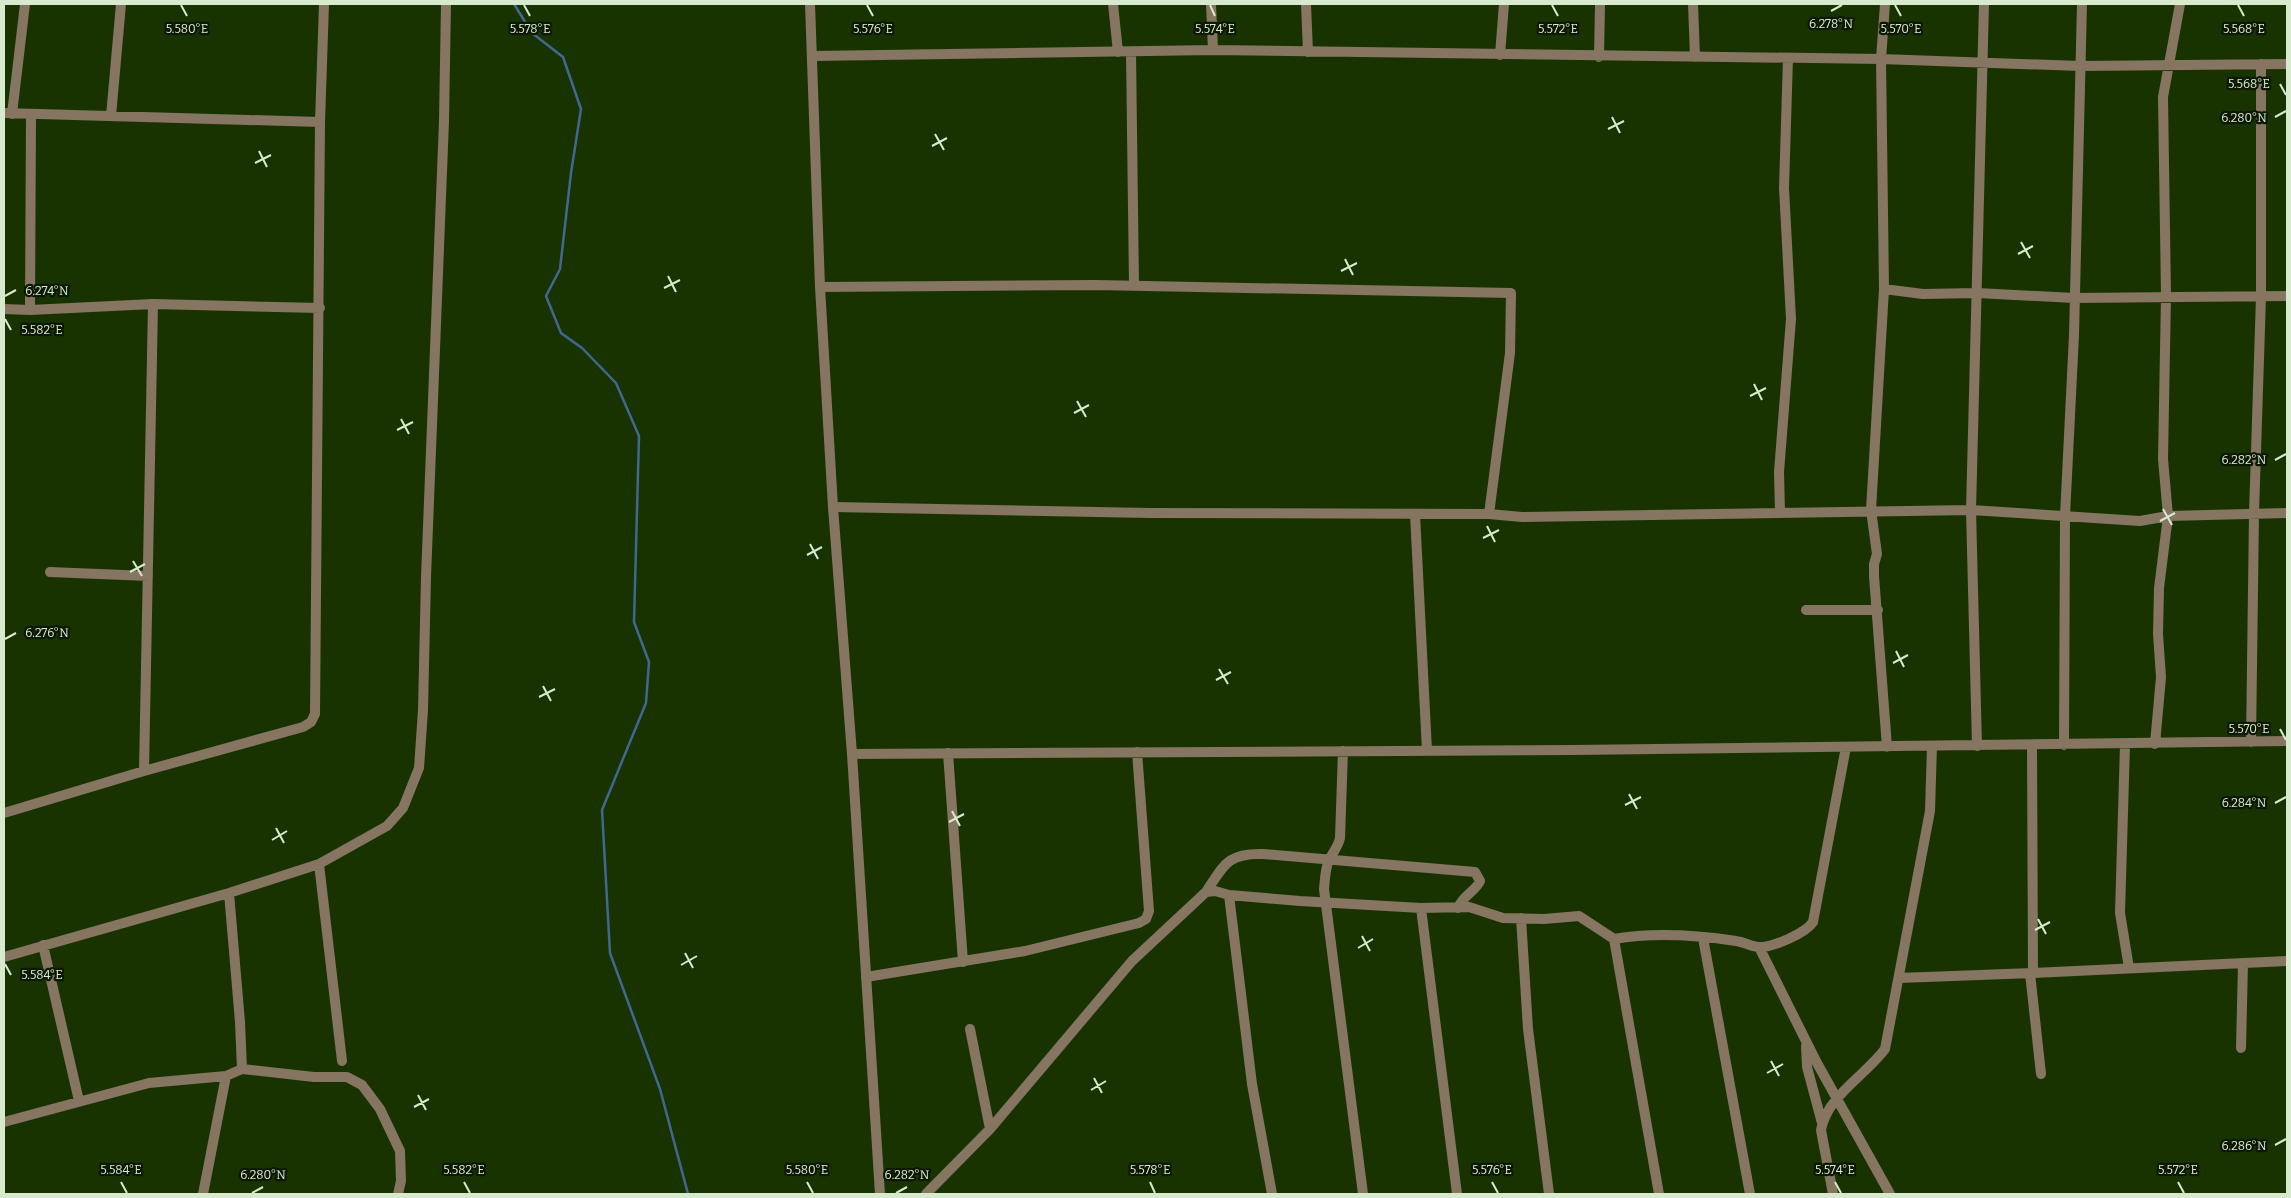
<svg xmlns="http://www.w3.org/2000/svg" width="2291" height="1198" font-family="Bitter,serif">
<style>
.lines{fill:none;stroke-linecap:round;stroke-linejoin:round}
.stream{stroke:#416793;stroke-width:2.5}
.minor{stroke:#867560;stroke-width:10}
.tertiary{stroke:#867560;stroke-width:10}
.ticks{fill:none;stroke:#d8eace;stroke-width:2}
.ticks-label{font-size:12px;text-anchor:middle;fill:#d8eace;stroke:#0c1704;stroke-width:4.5;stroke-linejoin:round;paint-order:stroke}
</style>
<rect width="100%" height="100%" fill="#183300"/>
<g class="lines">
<!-- stream -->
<path class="stream" d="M514,4L532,33L563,57L581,109L571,173L560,269L546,296L561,333L582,348L616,383L639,436L634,622L649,662L646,703L602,810L610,953L660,1089L688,1194"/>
<!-- minor -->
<path class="minor" d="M1113,4L1118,52
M1211,4L1213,50
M1306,4L1308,52
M1693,4L1695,57
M1131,52L1134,286
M1500,55L1504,4
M812,56L1213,50L1881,59L1885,4
M1599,57L1600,4
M4,113L320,122
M12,114L25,4
M111,116L121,4
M820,287L1095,285L1511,293L1510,353L1489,514
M1884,289L1923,294L1977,293L2074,298L2287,296
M4,309L30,310L31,114
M30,310L153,304L320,308
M833,507L1150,513L1489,514L1522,517L1971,510L2140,521L2168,516L2287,513
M1780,512L1779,472L1791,319L1784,188L1788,58
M1415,514L1427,751
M50,572L148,576
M1806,610H1878
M2251,742L2254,513L2261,297V64
M2155,744L2161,677L2158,634L2159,588L2168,516L2163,459L2166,296L2163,97L2180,4
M2064,745L2065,516L2074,335L2082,4
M2125,745L2120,913L2129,968
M1977,746L1971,510L1984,4
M1887,747L1874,576V564L1877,554L1871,510L1884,289L1881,59L2080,66L2287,64
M1343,751L1340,838C1338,847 1333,852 1329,860C1325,869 1325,880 1324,889L1363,1194
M948,753L963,962
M852,754L1573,750L2287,741
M144,771L153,304
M4,813L144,771L303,727L311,722L315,714L320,122L324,4
M319,864L342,1061
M1206,892C1224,865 1227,853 1263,854L1475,872L1480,881C1475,892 1463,895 1458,908
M229,893L240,1022L242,1069
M1229,895L1252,1084L1272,1194
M1421,908L1457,1194
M1521,918L1528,1029L1549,1194
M1703,938L1750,1194
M1614,939L1659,1194
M43,945L79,1101
M1759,947L1817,1063L1890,1194
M4,957L229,893L319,864L387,826L403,808L419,768L423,710L426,577L444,121L446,4
M2030,973L2041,1074
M2033,973L2287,961
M866,977L1025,951L1139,923L1146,919L1149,911L1137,752
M1899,978L2033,973L2032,745
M970,1029L990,1129
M1806,1046L1807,1067L1822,1123
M2241,1048L2243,963
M4,1122L149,1083L226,1076L242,1069L314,1077H347L362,1085L380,1109L400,1151L401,1181L398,1194
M203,1194L226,1076
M926,1194L990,1129L1132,961L1206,892L1215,891L1229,895L1300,901L1421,908L1469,907L1503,918L1544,919L1579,916L1614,939C1654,932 1696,935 1736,941C1744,942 1752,947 1759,947C1772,948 1806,933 1813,922L1846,747
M1833,1194L1821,1130C1827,1096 1865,1076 1885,1049L1930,811L1932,746"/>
<!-- tertiary -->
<path class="tertiary" d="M810,4L820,287L833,507L852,754L880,1194"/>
</g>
<!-- ticks -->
<path class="ticks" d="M181,5L187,16M524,5L530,16M867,5L873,16M1210,5L1215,16M1552,5L1558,16M1895,5L1901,16M2238,5L2244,16M1831,11L1842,5M2280,84L2286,95M1612,117L1620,133M2275,117L2286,111M1608,129L1624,121M935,134L944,150M932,146L947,138M259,151L267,167M255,163L271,155M2021,242L2030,258M2018,254L2033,246M1345,259L1353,275M1341,271L1357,263M668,276L676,292M664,288L680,280M5,296L16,290M5,319L11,330M1754,384L1762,400M1750,396L1766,388M1077,401L1086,417M1074,413L1089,405M401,419L409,434M397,430L413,422M2275,460L2286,454M2163,509L2172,525M2160,521L2175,513M1487,526L1495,542M1483,538L1499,530M810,544L818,559M807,555L822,547M133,561L142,576M130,572L145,564M5,639L16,633M1896,651L1904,667M1893,663L1908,655M1219,669L1228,684M1216,680L1231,672M543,686L551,701M539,697L555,689M2280,729L2286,740M1629,794L1637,809M2275,803L2286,797M1625,805L1641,797M952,811L960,826M949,822L964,814M276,828L284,843M272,840L287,831M2038,919L2046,934M2035,930L2050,922M1362,936L1370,951M1358,948L1373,939M685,953L693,968M5,964L11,975M681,965L697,956M1771,1061L1779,1076M1767,1073L1783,1064M1094,1078L1102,1093M1091,1090L1106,1081M418,1095L426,1110M414,1107L429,1099M2275,1145L2286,1139M121,1182L127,1193M464,1182L470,1193M807,1182L813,1193M1150,1182L1155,1193M1492,1182L1498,1193M1835,1182L1841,1193M2178,1182L2184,1193M252,1193L263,1187M896,1193L907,1187"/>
<g class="ticks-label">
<text x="1831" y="28">6.278°N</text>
<text x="187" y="33">5.580°E</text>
<text x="530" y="33">5.578°E</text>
<text x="873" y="33">5.576°E</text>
<text x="1215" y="33">5.574°E</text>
<text x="1558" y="33">5.572°E</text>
<text x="1901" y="33">5.570°E</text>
<text x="2244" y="33">5.568°E</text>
<text x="2249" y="88">5.568°E</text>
<text x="2244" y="122">6.280°N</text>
<text x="47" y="295">6.274°N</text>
<text x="42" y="334">5.582°E</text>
<text x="2244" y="464">6.282°N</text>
<text x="47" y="637">6.276°N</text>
<text x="2249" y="733">5.570°E</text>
<text x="2244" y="807">6.284°N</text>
<text x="42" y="979">5.584°E</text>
<text x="2244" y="1150">6.286°N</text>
<text x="121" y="1174">5.584°E</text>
<text x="464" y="1174">5.582°E</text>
<text x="807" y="1174">5.580°E</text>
<text x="1150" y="1174">5.578°E</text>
<text x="1492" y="1174">5.576°E</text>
<text x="1835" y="1174">5.574°E</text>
<text x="2178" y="1174">5.572°E</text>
<text x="263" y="1179">6.280°N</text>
<text x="907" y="1179">6.282°N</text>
</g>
<!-- border -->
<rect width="2291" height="1198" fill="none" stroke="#d8eace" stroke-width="10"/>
</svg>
